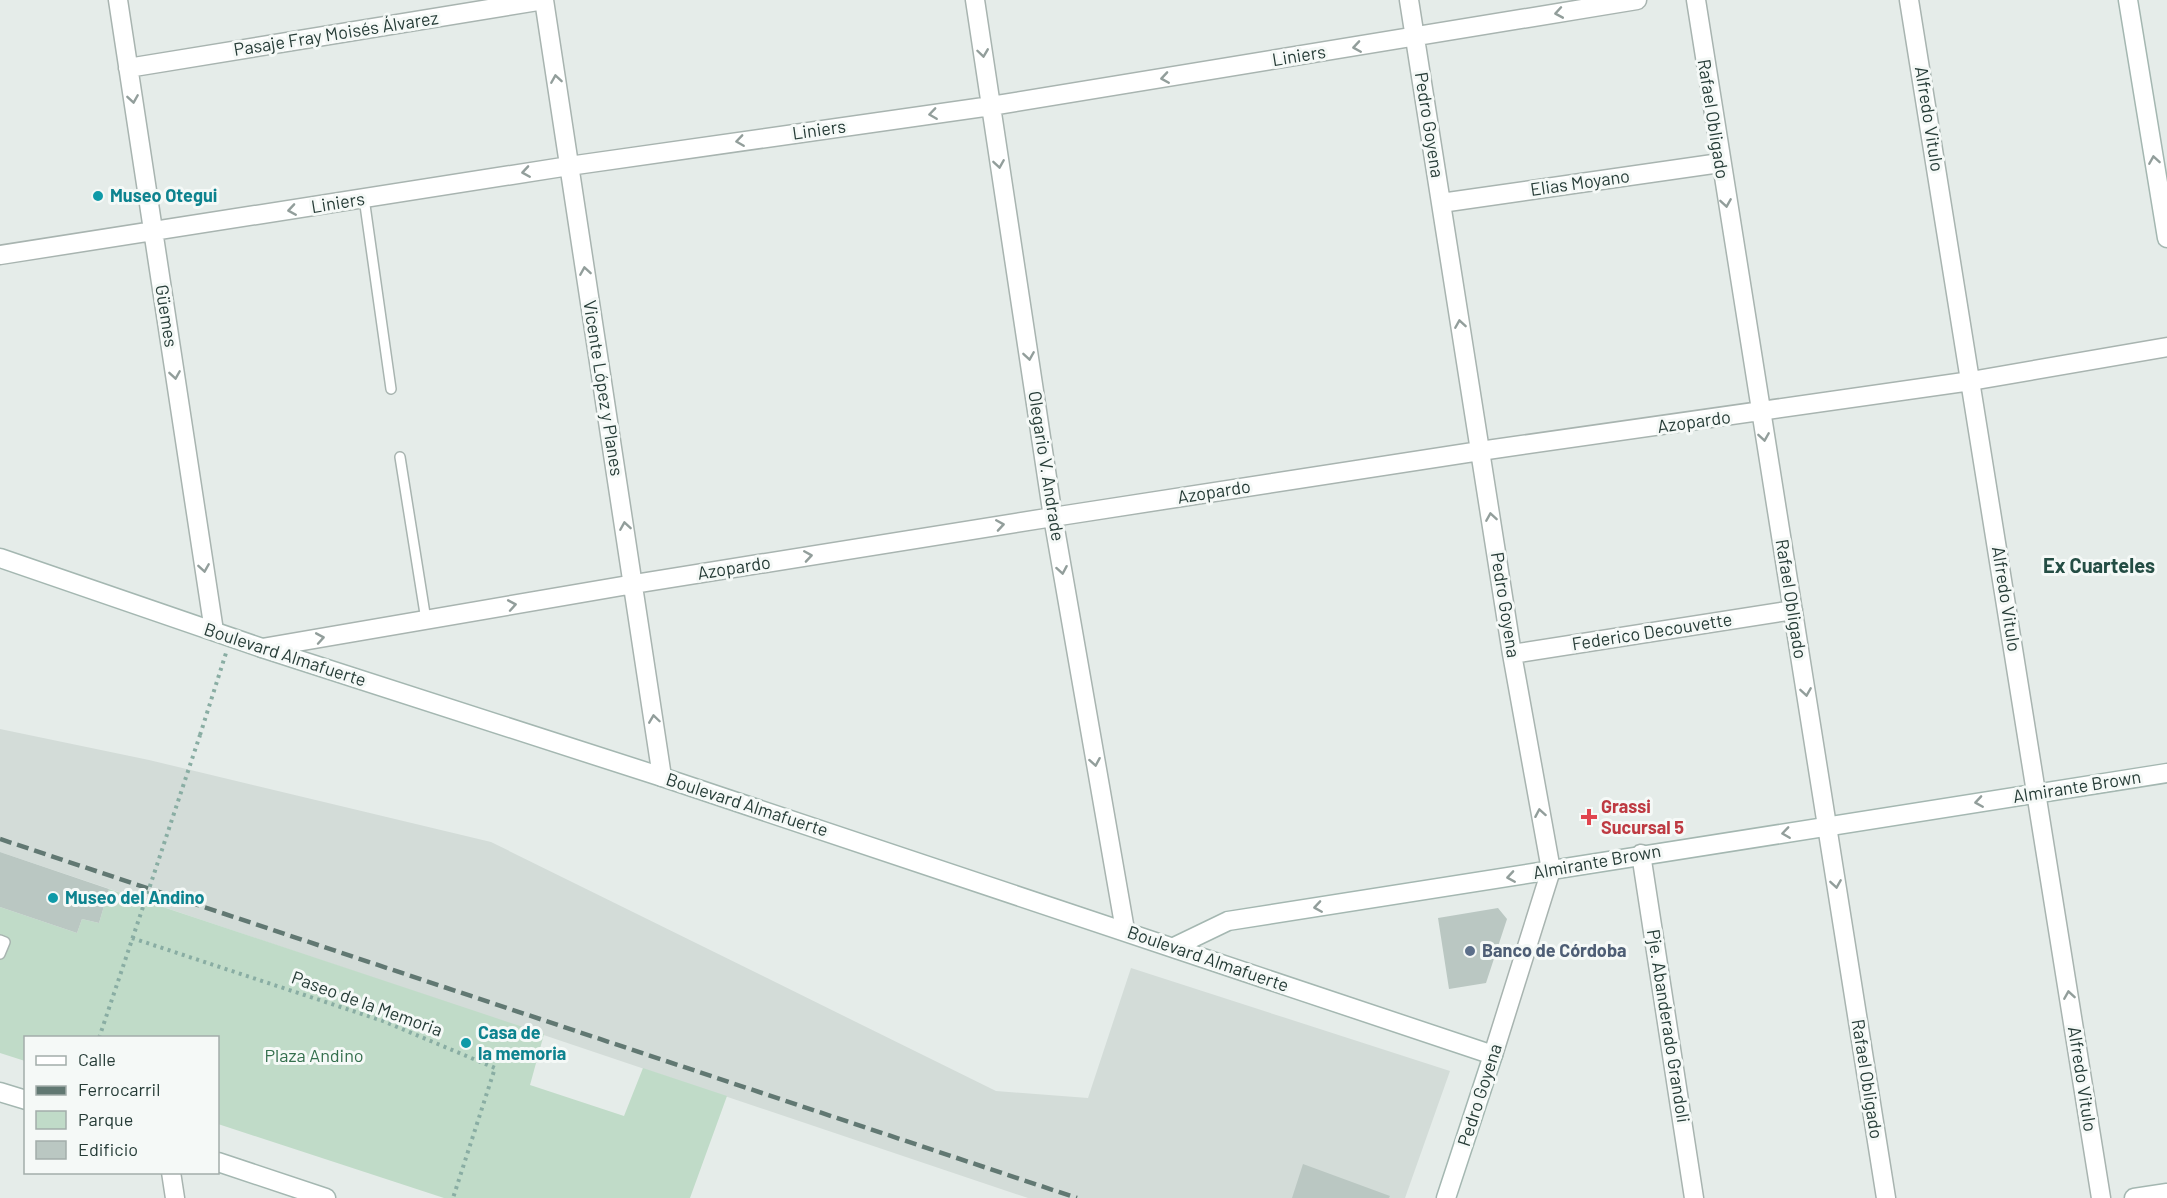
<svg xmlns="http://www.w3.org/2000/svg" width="2167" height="1198" font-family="Barlow,sans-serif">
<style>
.built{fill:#d3dcd8}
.green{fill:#c0dbc8}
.building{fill:#bac7c2}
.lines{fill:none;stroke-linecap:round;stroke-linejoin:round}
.service-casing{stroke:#a8b4b0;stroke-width:12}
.minor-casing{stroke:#a8b4b0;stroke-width:21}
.secondary-casing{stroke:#a4b7b1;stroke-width:21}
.path{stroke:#89ada3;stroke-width:4;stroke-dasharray:3 4.5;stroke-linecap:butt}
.service{stroke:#fff;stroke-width:9}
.minor{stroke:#fff;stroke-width:18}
.secondary{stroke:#fff;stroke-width:18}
.rail{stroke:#617872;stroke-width:4.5;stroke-dasharray:12 6;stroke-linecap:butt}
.path-bridge{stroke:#89ada3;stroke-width:4;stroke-dasharray:3 4.5;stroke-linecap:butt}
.oneway{stroke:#929e9b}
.culture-dot{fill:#0f9aa8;stroke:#f5f9f7;stroke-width:2}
.health-dot{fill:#e0444e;stroke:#f5f9f7;stroke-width:2}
.service-dot{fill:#5c6f8a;stroke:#f5f9f7;stroke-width:2}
.labels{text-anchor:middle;stroke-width:6;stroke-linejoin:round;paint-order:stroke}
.street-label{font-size:18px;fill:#263c37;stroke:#f5f9f7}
.culture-label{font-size:18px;font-weight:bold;fill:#0d838f;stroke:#f5f9f7;text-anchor:start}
.health-label{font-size:18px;font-weight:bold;fill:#be3a42;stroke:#f5f9f7;text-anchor:start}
.service-label{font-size:18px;font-weight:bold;fill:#4e5e75;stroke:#f5f9f7;text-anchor:start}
.park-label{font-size:18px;fill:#346f4d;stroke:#f5f9f7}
.neighbourhood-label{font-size:20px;font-weight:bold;fill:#244d44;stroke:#f5f9f7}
</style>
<rect width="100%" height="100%" fill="#e5ece9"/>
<!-- built -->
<path class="built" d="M0,729L149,760L491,842L996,1091L1088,1098L1131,968L1450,1071L1405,1198H1028L0,852Z"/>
<!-- green -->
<path class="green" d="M109,889L544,1034L530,1085L624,1116L643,1068L727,1096L690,1198H444L218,1124V1038H26L25,1061L0,1053V907L77,933L82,919L99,923Z"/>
<!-- building -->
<path class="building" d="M0,852L109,889L99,923L82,919L77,933L0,907Z
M1498,908L1507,919L1486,983L1449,989L1438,918Z
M1303,1164L1390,1196L1389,1198H1292Z"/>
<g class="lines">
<defs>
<path id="service" d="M364,198L391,389
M400,457L426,620
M0,940L5,942L0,954"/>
<path id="minor" d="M118,0L214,631
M544,0L662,777
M975,0L1053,517L1125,930
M1409,0L1512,654L1551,870L1493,1055
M1696,0L1886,1198
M1909,0L2101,1198
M128,68L544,0
M1441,203L1720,163
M0,255L569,166L991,106L1637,0
M262,648L634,584L1053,517L1480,451L1971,381L2167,347
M1512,654L1793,610
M1641,854L1694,1198
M171,1172L175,1198"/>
<path id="secondary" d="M2128,0L2167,238
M0,558L262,648L662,777L1493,1055L1446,1198
M1174,947L1228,921L2167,773
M0,1092L26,1100
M218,1162L326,1198
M2134,1198L2167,1193"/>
</defs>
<!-- service casing -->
<use href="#service" class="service-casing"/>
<!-- minor casing -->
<use href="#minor" class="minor-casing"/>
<!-- secondary casing -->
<use href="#secondary" class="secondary-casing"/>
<!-- path -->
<path class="path" d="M200,735L226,653
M132,938L383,1021L495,1068L453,1198
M99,1038L145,901"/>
<!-- service -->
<use href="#service" class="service"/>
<!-- minor -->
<use href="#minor" class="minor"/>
<!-- secondary -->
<use href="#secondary" class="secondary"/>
<!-- rail -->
<path class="rail" d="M0,839L1077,1198"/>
<!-- path-bridge -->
<path class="path-bridge" d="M145,901L200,735"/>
</g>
<!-- one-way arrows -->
<defs><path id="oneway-chevron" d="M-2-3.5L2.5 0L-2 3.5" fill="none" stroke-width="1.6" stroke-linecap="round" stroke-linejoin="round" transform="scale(1.5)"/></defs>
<g class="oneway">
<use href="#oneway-chevron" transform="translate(1559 13) rotate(170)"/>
<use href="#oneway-chevron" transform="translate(1357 47) rotate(171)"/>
<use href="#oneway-chevron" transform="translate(983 53) rotate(82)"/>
<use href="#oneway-chevron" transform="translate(1165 78) rotate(171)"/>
<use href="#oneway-chevron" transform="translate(556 79) rotate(-99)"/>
<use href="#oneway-chevron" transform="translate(133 99) rotate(81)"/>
<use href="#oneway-chevron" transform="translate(933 114) rotate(172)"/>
<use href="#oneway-chevron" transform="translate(740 141) rotate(172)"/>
<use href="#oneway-chevron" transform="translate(2154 160) rotate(-99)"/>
<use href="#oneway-chevron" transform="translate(999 164) rotate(81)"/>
<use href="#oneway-chevron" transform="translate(526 172) rotate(171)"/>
<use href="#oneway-chevron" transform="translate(1726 203) rotate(81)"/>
<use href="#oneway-chevron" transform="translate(292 210) rotate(171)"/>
<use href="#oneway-chevron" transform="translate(585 271) rotate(-99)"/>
<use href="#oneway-chevron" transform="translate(1460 324) rotate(-99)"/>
<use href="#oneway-chevron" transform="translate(1029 356) rotate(81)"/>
<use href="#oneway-chevron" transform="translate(175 375) rotate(81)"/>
<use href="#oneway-chevron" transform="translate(1764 437) rotate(81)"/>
<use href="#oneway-chevron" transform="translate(1491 517) rotate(-99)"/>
<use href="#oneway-chevron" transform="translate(1000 525) rotate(-9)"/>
<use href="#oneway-chevron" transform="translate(625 526) rotate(-99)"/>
<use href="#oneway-chevron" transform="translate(808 556) rotate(-9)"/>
<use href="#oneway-chevron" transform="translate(204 568) rotate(81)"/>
<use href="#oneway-chevron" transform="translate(1062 570) rotate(80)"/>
<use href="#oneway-chevron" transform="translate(512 605) rotate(-10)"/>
<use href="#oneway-chevron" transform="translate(320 638) rotate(-10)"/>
<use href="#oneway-chevron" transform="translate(1806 692) rotate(81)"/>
<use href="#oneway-chevron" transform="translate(654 719) rotate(-98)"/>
<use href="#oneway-chevron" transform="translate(1095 762) rotate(80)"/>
<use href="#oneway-chevron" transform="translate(1979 802) rotate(171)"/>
<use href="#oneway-chevron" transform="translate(1540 813) rotate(-100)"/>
<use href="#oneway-chevron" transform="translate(1786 833) rotate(172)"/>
<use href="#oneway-chevron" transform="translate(1511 877) rotate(171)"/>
<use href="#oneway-chevron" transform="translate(1836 884) rotate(81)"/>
<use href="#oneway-chevron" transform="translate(1318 907) rotate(171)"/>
<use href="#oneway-chevron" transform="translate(2069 995) rotate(-99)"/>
</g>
<!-- markers -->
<g class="culture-dot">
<circle cx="98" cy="196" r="6"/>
<circle cx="53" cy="898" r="6"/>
<circle cx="466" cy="1043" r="6"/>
</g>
<path class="health-dot" d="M1586 808h6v6h6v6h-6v6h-6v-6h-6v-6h6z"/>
<circle class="service-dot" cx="1470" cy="951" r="6"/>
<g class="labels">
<!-- street labels -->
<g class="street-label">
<text transform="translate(336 34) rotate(-9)" y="6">Pasaje Fray Moisés Álvarez</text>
<text transform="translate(1299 56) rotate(-9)" y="6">Liniers</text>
<text transform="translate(1713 119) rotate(81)" y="6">Rafael Obligado</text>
<text transform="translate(1929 119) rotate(81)" y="6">Alfredo Vitulo</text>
<text transform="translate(1429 125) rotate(81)" y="6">Pedro Goyena</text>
<text transform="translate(819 130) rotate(-8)" y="6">Liniers</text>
<text transform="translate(1580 183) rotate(-8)" y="6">Elias Moyano</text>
<text transform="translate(338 203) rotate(-9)" y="6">Liniers</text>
<text transform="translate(166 316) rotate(81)" y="6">Güemes</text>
<text transform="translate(603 388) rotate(81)" y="6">Vicente López y Planes</text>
<text transform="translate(1694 422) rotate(-8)" y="6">Azopardo</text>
<text transform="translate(1046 466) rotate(81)" y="6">Olegario V. Andrade</text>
<text transform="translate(1214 492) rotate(-9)" y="6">Azopardo</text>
<text transform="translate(734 568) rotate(-9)" y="6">Azopardo</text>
<text transform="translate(1791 599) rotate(81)" y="6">Rafael Obligado</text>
<text transform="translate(2006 599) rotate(81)" y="6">Alfredo Vitulo</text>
<text transform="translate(1505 605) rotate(81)" y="6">Pedro Goyena</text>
<text transform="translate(1652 632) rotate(-9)" y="6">Federico Decouvette</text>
<text transform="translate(285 655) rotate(18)" y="6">Boulevard Almafuerte</text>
<text transform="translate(2077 787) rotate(-9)" y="6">Almirante Brown</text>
<text transform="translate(747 805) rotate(18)" y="6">Boulevard Almafuerte</text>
<text transform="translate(1597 862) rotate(-10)" y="6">Almirante Brown</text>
<text transform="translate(1208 959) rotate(19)" y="6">Boulevard Almafuerte</text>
<text transform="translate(367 1004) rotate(20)" y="6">Paseo de la Memoria</text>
<text transform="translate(1668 1026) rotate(81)" y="6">Pje. Abanderado Grandoli</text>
<text transform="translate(1867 1079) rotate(81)" y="6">Rafael Obligado</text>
<text transform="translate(2082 1079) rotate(81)" y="6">Alfredo Vitulo</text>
<text transform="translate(1480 1095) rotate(-72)" y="6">Pedro Goyena</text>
</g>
<!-- culture labels -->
<g class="culture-label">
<text x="110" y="202">Museo Otegui</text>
<text x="65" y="904">Museo del Andino</text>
<text x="478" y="1039">Casa de<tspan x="478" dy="21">la memoria</tspan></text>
</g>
<!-- health labels -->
<g class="health-label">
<text x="1601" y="813">Grassi<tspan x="1601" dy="21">Sucursal 5</tspan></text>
</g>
<!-- service labels -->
<g class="service-label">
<text x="1482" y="957">Banco de Córdoba</text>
</g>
<!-- park labels -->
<g class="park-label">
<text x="314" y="1062">Plaza Andino</text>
</g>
<!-- neighbourhood labels -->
<g class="neighbourhood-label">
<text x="2099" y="573">Ex Cuarteles</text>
</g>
</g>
<!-- legend -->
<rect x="24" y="1036" width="195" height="138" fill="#f5f9f7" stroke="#a2adaa" stroke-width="1.5"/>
<rect x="36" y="1056" width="30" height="9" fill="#ffffff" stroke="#a2adaa" stroke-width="1.5"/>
<text x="78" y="1066" font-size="18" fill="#263c37">Calle</text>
<rect x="36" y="1086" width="30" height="9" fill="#617872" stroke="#a2adaa" stroke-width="1.5"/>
<text x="78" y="1096" font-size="18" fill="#263c37">Ferrocarril</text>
<rect x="36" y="1111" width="30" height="18" fill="#c0dbc8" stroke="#a2adaa" stroke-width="1.5"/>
<text x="78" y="1126" font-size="18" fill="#263c37">Parque</text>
<rect x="36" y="1141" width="30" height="18" fill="#bac7c2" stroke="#a2adaa" stroke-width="1.5"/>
<text x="78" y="1156" font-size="18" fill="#263c37">Edificio</text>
</svg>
